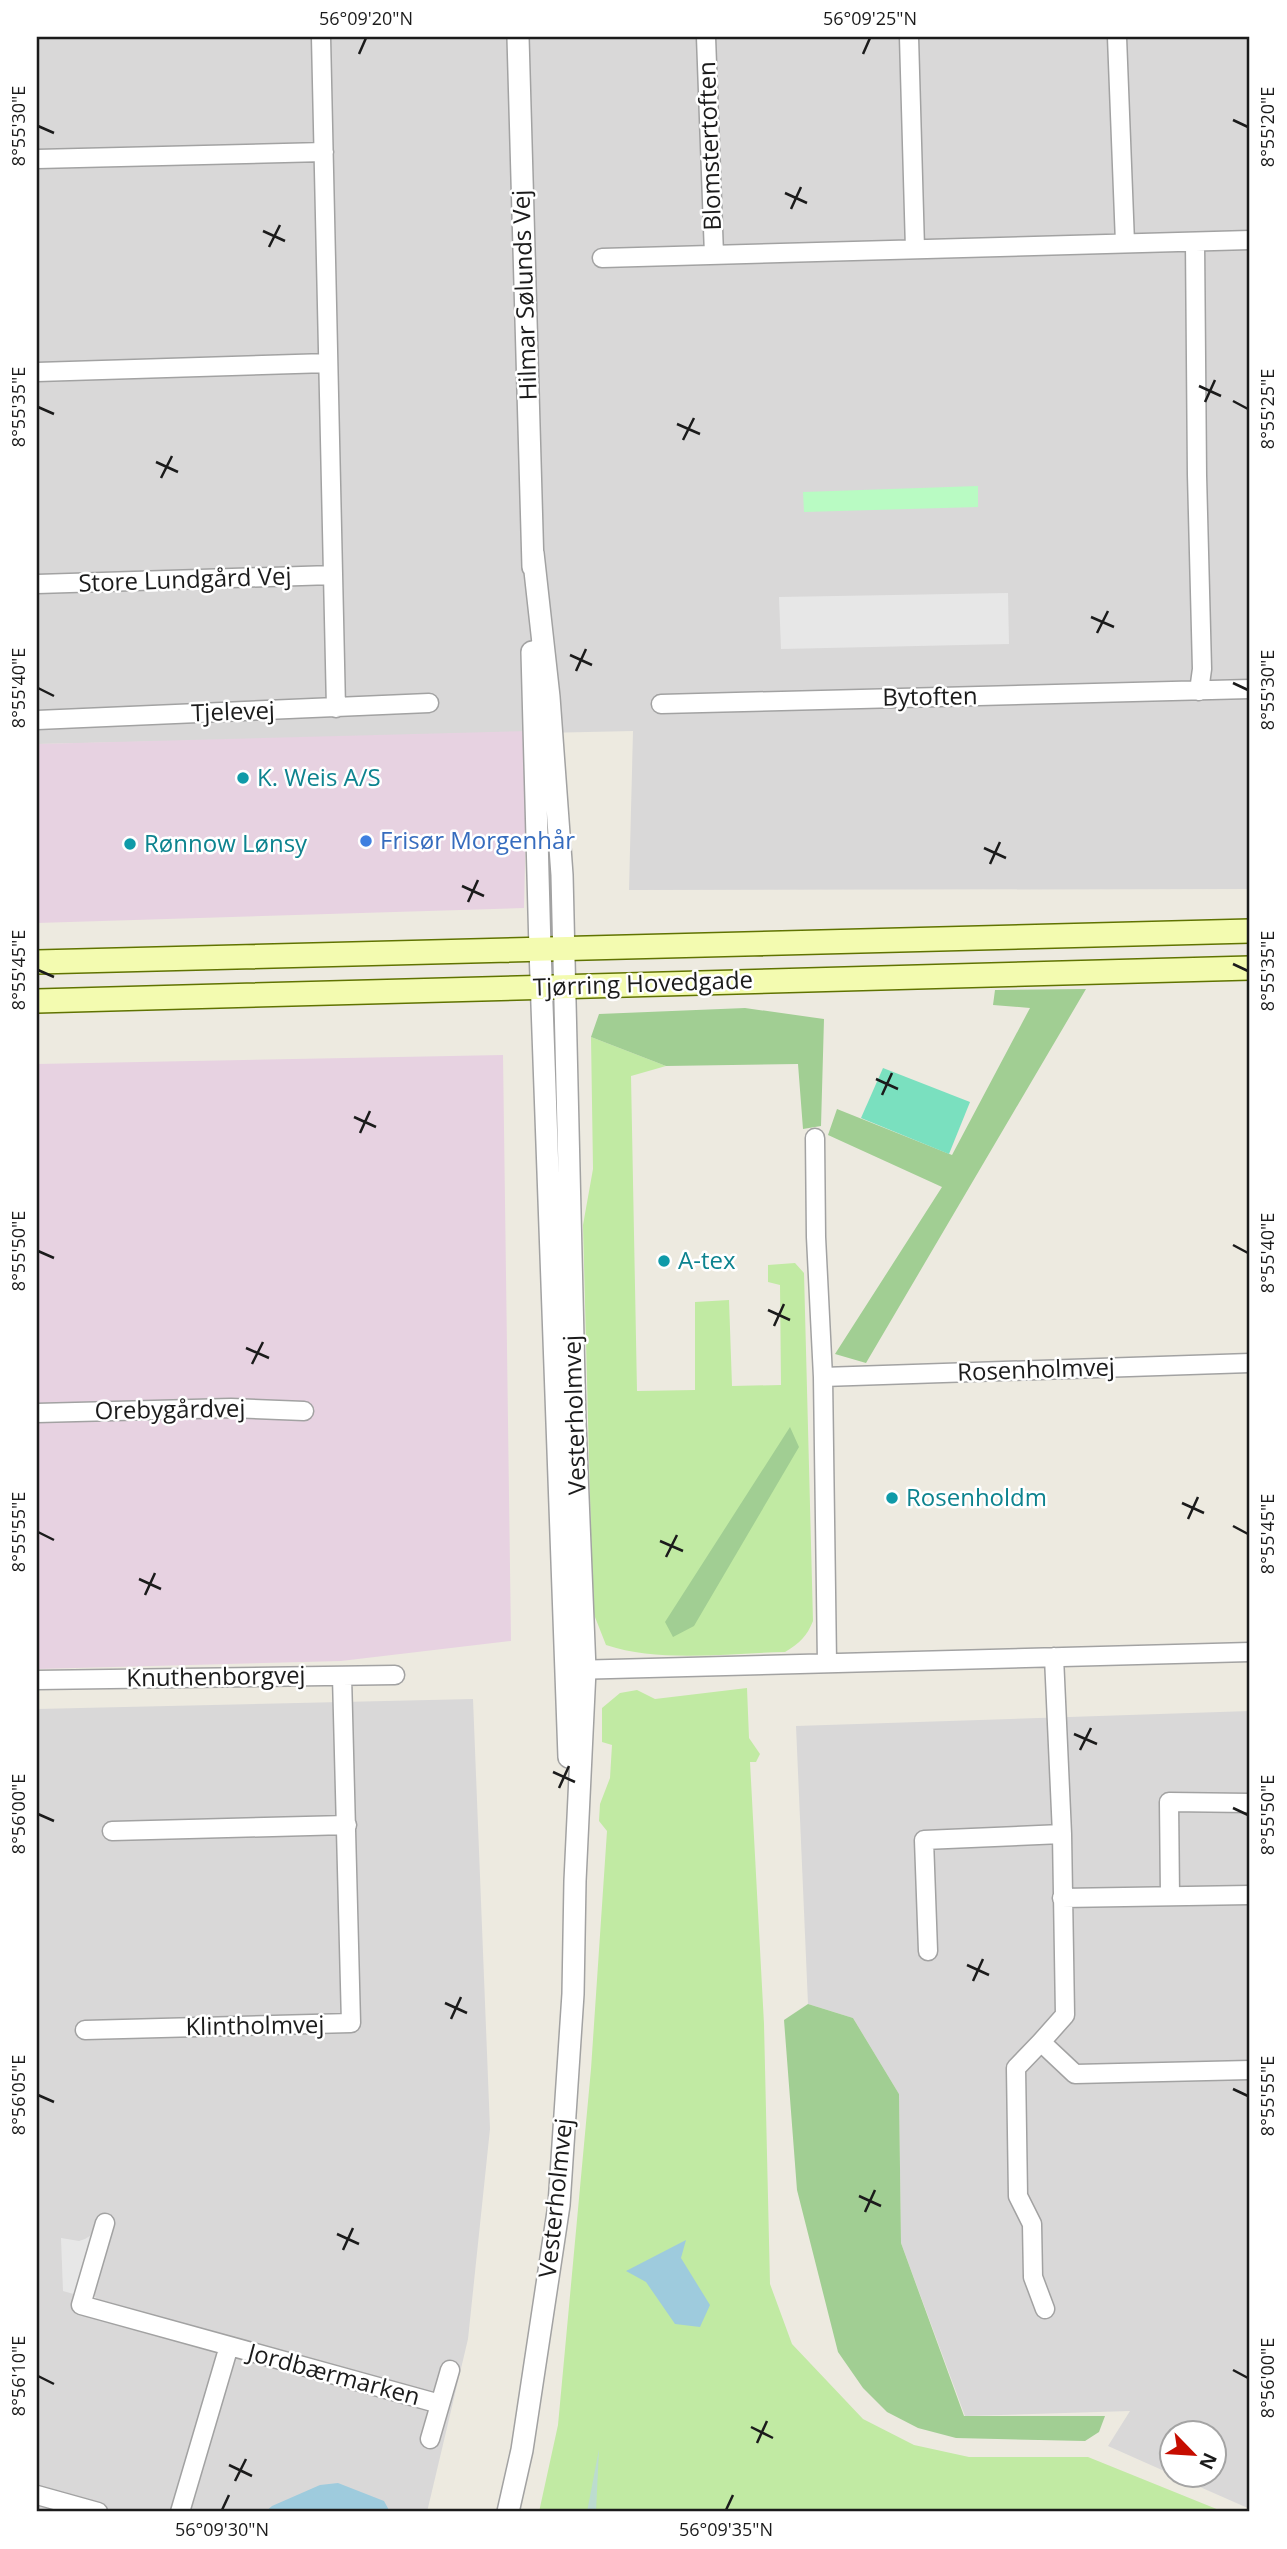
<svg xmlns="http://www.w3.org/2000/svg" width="1287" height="2549" font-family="'Open Sans',sans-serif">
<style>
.residential{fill:#d9d8d8}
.industrial{fill:#e7d2e1}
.grass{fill:#c1eaa3}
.forest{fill:#a1ce93}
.wetland{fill:#bcdccf}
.park{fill:#b9fbc3}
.pitch{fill:#7ae0bf}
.parking{fill:#e7e7e7}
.water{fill:#9ecbdd}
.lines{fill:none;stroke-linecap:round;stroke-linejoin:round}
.minor-casing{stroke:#a2a2a2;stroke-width:21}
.tertiary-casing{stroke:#a2a2a2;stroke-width:24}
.secondary-casing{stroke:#607301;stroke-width:26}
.minor{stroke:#fff;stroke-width:18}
.tertiary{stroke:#fff;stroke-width:21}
.secondary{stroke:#f3fbb0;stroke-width:23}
.ticks{fill:none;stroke:#1b1b1b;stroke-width:2.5}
.culture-dot{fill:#0f9aa8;stroke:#fff;stroke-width:2.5}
.shop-dot{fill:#3f7fe0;stroke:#fff;stroke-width:2.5}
.labels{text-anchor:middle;stroke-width:5;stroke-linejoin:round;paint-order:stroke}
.street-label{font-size:24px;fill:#1b1b1b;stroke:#fff}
.culture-label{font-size:24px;fill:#0d838f;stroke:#fff;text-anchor:start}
.shop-label{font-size:24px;fill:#366cbe;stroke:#fff;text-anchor:start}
.neatline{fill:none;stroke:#1b1b1b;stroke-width:2.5}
.ticks-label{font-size:18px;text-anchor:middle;fill:#1b1b1b}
</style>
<rect width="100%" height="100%" fill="#edeae0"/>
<!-- residential -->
<path class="residential" d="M37,37H1250V889L629,890L633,731L37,744Z
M473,1699L490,2129L468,2339L427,2512H37V1709Z
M1250,1711V2509L1175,2476H1214V2434H1172L1171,2474L1108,2446L1130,2411L965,2416L901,2243L899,2094L853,2018L808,2004L796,1726Z"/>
<!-- industrial -->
<path class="industrial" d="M528,731L524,908L37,923V744Z
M503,1055L511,1641L341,1661L37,1669V1064Z"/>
<!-- grass -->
<path class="grass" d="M591,1037L666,1066L631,1076L637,1391L695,1390V1302L729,1300L732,1386L781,1385L780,1285L768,1282V1265L795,1263L804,1273L813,1621C807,1636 800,1643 785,1652C729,1653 659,1663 606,1645L593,1612L583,1225L593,1169Z
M747,1688L749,1738L760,1754L756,1762H750L764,2024L770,2284L792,2344L863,2419L914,2445L969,2457H1088L1224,2512H539L558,2425L591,2069L607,1831L599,1821L600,1804L610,1778L612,1745L602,1742V1708L620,1693L637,1690L655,1699Z"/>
<!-- forest -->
<path class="forest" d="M1086,989L866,1363L835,1354L942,1187L828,1135L837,1109L952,1155L1030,1008L993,1005L995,990Z
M745,1008L824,1019L821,1126L803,1129L798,1064L666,1066L591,1037L599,1014Z
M790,1427L799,1447L694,1626L673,1637L665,1622Z
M808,2004L853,2018L899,2094L901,2243L964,2416H1105L1099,2432L1085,2441L956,2438L918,2428L887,2412L863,2388L838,2352L797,2190L784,2020Z"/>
<!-- wetland -->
<path class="wetland" d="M599,2449L596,2512H587Z"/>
<!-- park -->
<path class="park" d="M978,486V507L804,512L803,492Z"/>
<!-- pitch -->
<path class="pitch" d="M883,1068L970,1102L949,1154L861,1118Z"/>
<!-- parking -->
<path class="parking" d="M1008,593L1009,644L781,649L779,597Z
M97,2221L93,2293L98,2301L63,2291L61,2238L79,2241L85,2239L90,2236Z"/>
<!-- water -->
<path class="water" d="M686,2240L681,2258L710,2305L700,2327L675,2324L646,2282L626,2271Z
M338,2483L384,2501L390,2512H265L272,2506L320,2485Z"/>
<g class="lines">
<defs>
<path id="minor" d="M321,37L336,708
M706,37L714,255
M909,37L915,249
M1117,37L1125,243
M37,159L324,152
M1195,242L1197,475L1202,669L1199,691
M602,258L1250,240
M37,372L328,363
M37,584L333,575
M661,704L1250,689
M37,720L429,703
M815,1138L816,1237L823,1377L827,1663
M823,1377L1250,1363
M37,1413L231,1408L304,1411
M572,1670L1250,1652
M37,1680L395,1675
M112,1831L347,1825
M1170,1896L1169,1802L1250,1803
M1062,1898L1250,1895
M928,1951L924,1840L1062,1834
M85,2030L351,2023L342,1676
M1041,2042L1065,2015L1062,1834L1054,1657
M105,2223L81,2305L440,2404
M1045,2309L1033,2277L1032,2224L1018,2196L1016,2068L1041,2042L1075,2074L1250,2070
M430,2439L450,2370
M37,2495L98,2512
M180,2512L229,2346"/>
<path id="tertiary" d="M518,37L533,567
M532,652L540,949L569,1757
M508,2512L522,2450L559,2205L573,1994L575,1881L585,1670L575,1423L562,875L549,697L533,553"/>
<path id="secondary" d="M37,962L1250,931
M37,1001L1250,968"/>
</defs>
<!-- minor casing -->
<use href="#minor" class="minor-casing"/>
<!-- tertiary casing -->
<use href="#tertiary" class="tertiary-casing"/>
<!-- secondary casing -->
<use href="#secondary" class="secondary-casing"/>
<!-- minor -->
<use href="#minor" class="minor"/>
<!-- tertiary -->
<use href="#tertiary" class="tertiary"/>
<!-- secondary -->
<use href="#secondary" class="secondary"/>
</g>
<!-- ticks -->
<path class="ticks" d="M359,54L366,38M863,54L870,38M1233,120L1248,127M38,126L54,133M785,193L807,203M791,209L801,187M263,231L285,241M269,247L280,225M1199,386L1221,396M1233,401L1248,409M1205,402L1215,380M38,407L54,414M677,424L700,434M683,440L694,418M156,462L178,472M161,478L172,456M1091,617L1114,627M1097,633L1108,611M570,655L592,665M576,671L586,649M1233,683L1248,690M38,688L54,696M984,848L1006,858M990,864L1000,842M462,886L484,896M468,902L478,880M1233,964L1248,971M38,970L54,977M876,1079L898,1089M882,1095L892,1073M354,1117L376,1127M360,1133L370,1111M1233,1245L1248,1253M38,1251L54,1258M768,1310L790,1320M774,1326L784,1304M246,1348L269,1358M252,1364L263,1342M1182,1503L1204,1513M1188,1519L1198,1497M1233,1526L1248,1534M38,1532L54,1540M660,1541L683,1551M666,1557L677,1535M139,1579L161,1589M145,1595L155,1573M1074,1734L1097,1744M1080,1750L1091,1728M553,1772L575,1782M559,1788L569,1766M1233,1808L1248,1815M38,1814L54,1821M967,1965L989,1975M973,1981L983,1959M445,2003L467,2013M451,2019L461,1997M1233,2089L1248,2096M38,2095L54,2102M859,2196L881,2206M865,2212L875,2190M337,2234L359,2244M343,2250L353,2228M1233,2370L1248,2378M38,2376L54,2384M751,2427L773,2438M757,2443L767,2421M229,2465L252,2476M235,2481L246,2459M222,2510L229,2495M726,2510L733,2495"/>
<!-- markers -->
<g class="culture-dot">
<circle cx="243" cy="778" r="7"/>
<circle cx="130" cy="844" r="7"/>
<circle cx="664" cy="1261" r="7"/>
<circle cx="892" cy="1498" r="7"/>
</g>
<circle class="shop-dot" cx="366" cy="841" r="7"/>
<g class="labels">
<!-- street labels -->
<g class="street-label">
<text transform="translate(710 146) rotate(-92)" y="8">Blomstertoften</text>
<text transform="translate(525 295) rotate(-92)" y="8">Hilmar Sølunds Vej</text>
<text transform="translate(185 580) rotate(-2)" y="8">Store Lundgård Vej</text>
<text transform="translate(930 697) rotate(-1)" y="8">Bytoften</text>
<text transform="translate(233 712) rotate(-2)" y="8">Tjelevej</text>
<text transform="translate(643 984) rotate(-2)" y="8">Tjørring Hovedgade</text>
<text transform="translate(1036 1370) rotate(-2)" y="8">Rosenholmvej</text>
<text transform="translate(170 1410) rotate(-1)" y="8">Orebygårdvej</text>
<text transform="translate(575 1415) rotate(-92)" y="8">Vesterholmvej</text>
<text transform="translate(216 1677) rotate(-1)" y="8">Knuthenborgvej</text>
<text transform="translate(255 2026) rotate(-1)" y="8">Klintholmvej</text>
<text transform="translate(556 2198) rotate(-84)" y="8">Vesterholmvej</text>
<text transform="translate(334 2375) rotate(15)" y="8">Jordbærmarken</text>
</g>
<!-- culture labels -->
<g class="culture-label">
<text x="257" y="786">K. Weis A/S</text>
<text x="144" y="852">Rønnow Lønsy</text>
<text x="678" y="1269">A-tex</text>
<text x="906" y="1506">Rosenholdm</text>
</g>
<!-- shop labels -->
<g class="shop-label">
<text x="380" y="849">Frisør Morgenhår</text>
</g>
</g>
<!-- border -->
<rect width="1287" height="2549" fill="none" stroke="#ffffff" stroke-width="77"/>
<!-- north arrow -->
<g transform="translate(1193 2454) rotate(115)"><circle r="33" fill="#ffffff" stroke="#a4a4a4" stroke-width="2"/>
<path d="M0-5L12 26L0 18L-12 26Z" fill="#c60d00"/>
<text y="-10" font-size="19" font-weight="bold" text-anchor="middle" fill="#1b1b1b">N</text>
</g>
<rect x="38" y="38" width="1210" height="2472" class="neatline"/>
<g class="ticks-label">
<text x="366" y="25">56°09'20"N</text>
<text x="870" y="25">56°09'25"N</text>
<text transform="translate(19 126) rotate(-90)" y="6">8°55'30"E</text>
<text transform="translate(1268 127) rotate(-90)" y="6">8°55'20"E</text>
<text transform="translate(19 407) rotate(-90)" y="6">8°55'35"E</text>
<text transform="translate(1268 409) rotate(-90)" y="6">8°55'25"E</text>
<text transform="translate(19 688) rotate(-90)" y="6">8°55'40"E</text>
<text transform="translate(1268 690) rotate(-90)" y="6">8°55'30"E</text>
<text transform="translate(19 970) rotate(-90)" y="6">8°55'45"E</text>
<text transform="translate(1268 971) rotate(-90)" y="6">8°55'35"E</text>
<text transform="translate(19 1251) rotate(-90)" y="6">8°55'50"E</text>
<text transform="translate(1268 1253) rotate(-90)" y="6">8°55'40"E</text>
<text transform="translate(19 1532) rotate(-90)" y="6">8°55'55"E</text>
<text transform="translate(1268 1534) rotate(-90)" y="6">8°55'45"E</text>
<text transform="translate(19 1814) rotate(-90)" y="6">8°56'00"E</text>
<text transform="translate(1268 1815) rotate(-90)" y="6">8°55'50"E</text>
<text transform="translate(19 2095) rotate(-90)" y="6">8°56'05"E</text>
<text transform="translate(1268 2096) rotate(-90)" y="6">8°55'55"E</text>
<text transform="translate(19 2376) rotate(-90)" y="6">8°56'10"E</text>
<text transform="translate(1268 2378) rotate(-90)" y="6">8°56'00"E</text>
<text x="222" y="2536">56°09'30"N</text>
<text x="726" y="2536">56°09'35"N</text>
</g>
</svg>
